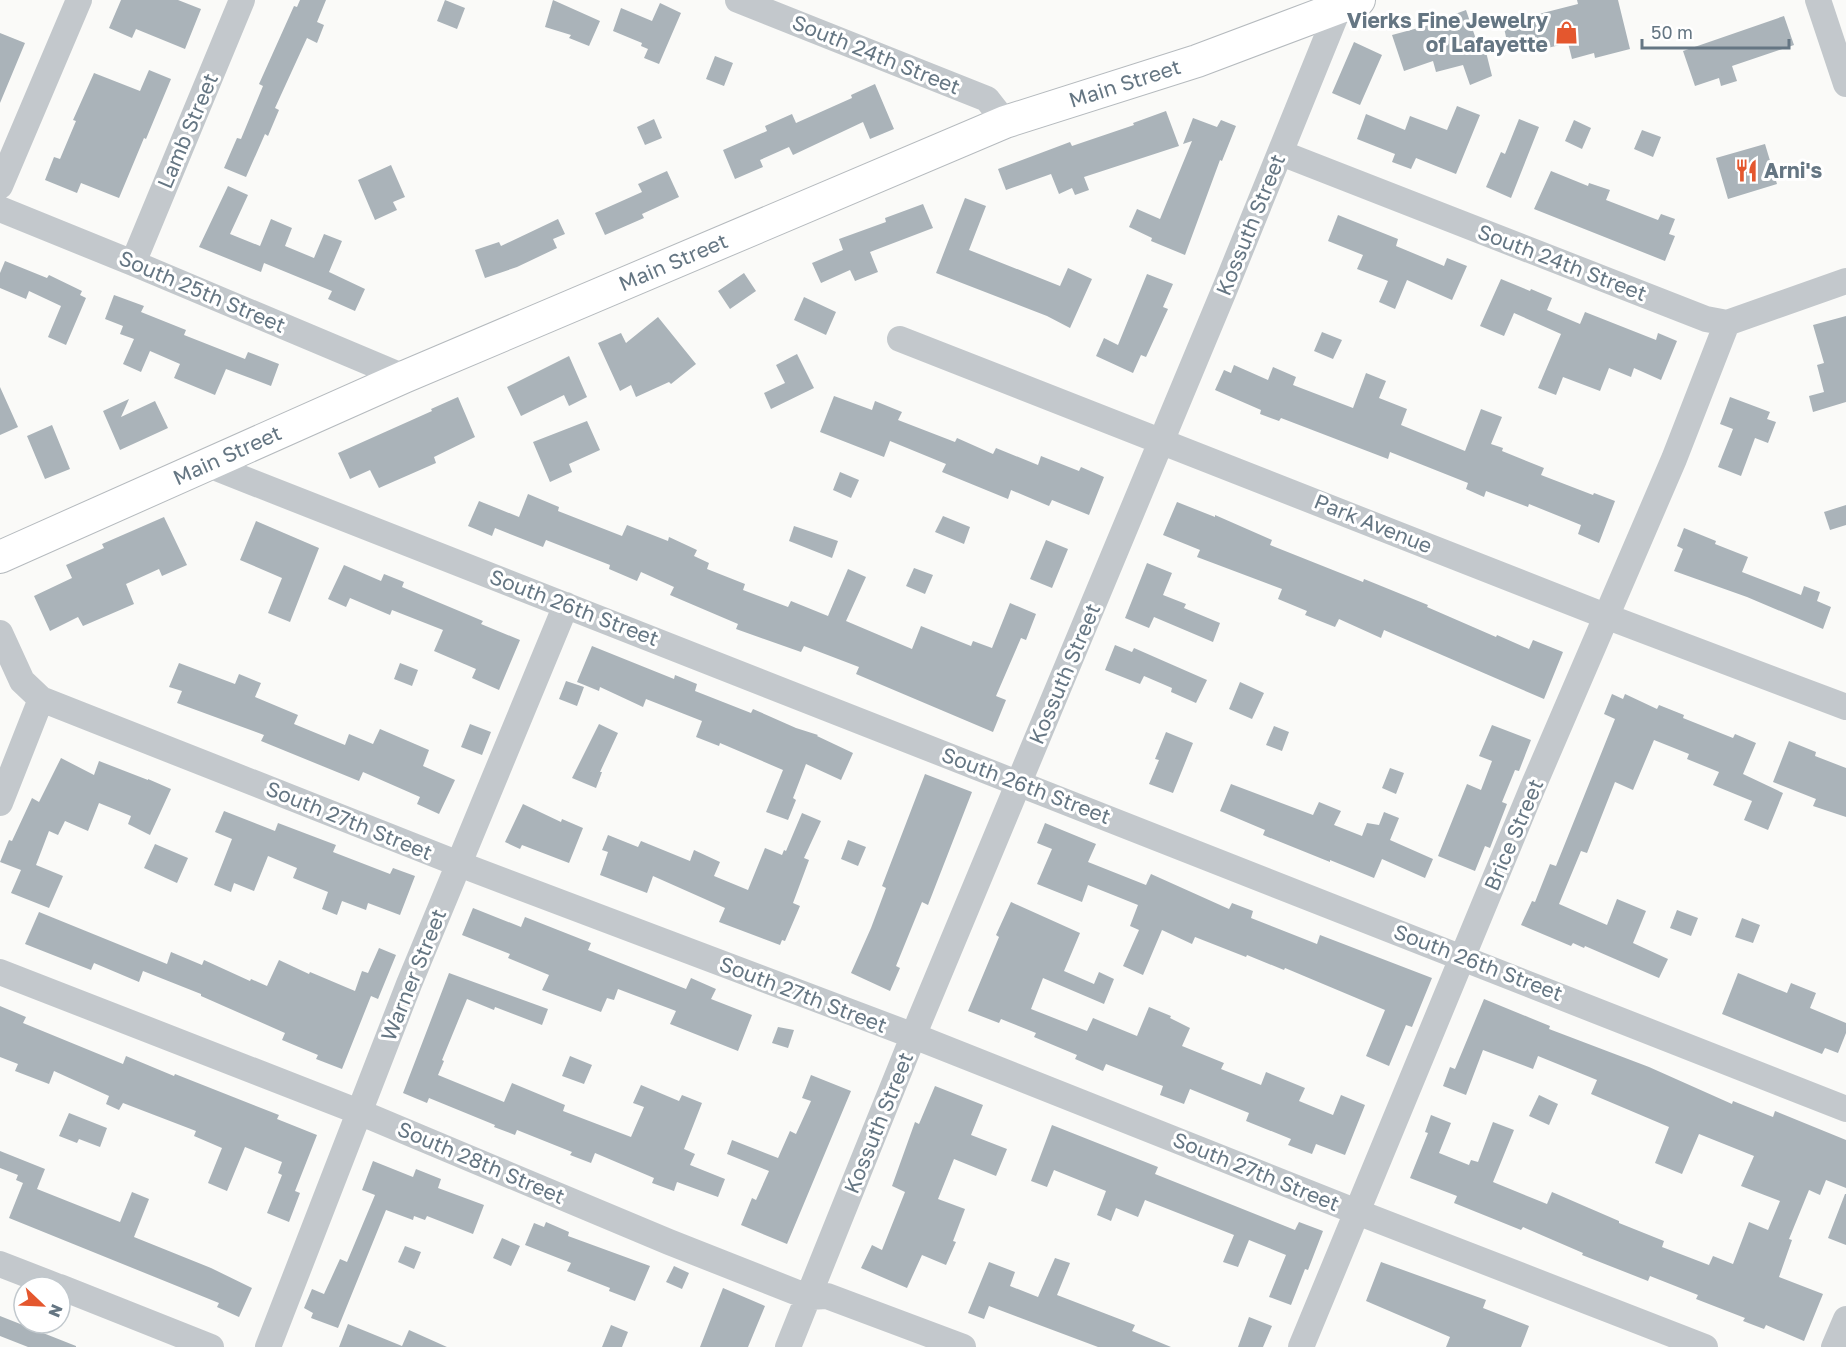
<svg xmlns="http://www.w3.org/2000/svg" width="1846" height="1347" font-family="'Golos Text',sans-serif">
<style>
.building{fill:#aab3b9}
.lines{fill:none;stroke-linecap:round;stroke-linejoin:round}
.major-casing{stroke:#b5babe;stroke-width:34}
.minor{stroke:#c3c8cc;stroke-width:26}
.major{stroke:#fff;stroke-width:32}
.labels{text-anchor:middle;stroke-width:6;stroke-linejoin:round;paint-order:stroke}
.poi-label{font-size:21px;font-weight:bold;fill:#657683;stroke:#fff;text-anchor:end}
.street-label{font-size:21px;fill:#657683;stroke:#fff}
</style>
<rect width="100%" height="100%" fill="#fafaf8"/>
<!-- building -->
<path class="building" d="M121,0H178L201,9L185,49L136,29L132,38L109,28Z
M300,0H326L317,22L324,25L317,43L307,38L275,108L279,110L268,136L265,134L246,177L224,168L237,138L241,139L263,86L259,84L294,6L297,7Z
M445,0L465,8L457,29L437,21Z
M553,0L600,21L589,46L569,38L571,35L545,27Z
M1577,0H1618L1630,49L1595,58L1594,53L1572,59L1568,43L1527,53L1525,47L1509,51L1503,23L1578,4Z
M660,3L681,13L659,64L644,58L648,49L641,46L642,43L613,31L621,8L652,21Z
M1466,10L1480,51L1485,48L1492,76L1470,85L1463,65L1436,72L1433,61L1404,71L1392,35L1448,20L1447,17Z
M1784,16L1794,45L1732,66L1737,81L1721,86L1719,78L1695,86L1683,51Z
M0,33L25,43L0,103Z
M1354,42L1382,55L1360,105L1332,93Z
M715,56L733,63L724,86L706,79Z
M149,70L171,79L146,139L144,138L119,198L81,183L77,193L45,180L54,157L60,159L76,121L73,120L94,73L140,91Z
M875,84L894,129L870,139L863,122L793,155L789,147L760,160L763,167L735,179L723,150L767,131L765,126L792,114L796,123L852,98L851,95Z
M1457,106L1480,115L1456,174L1416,158L1411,169L1392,162L1395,154L1357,139L1366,114L1405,130L1410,116L1447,130Z
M1166,111L1179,146L1084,177L1089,190L1075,195L1072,188L1059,194L1051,174L1006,190L998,169L1070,142L1072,146L1134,125L1133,123Z
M1193,118L1217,127L1221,120L1236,126L1222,161L1220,160L1185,255L1151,241L1152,238L1129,227L1137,209L1160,219L1192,141L1183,144Z
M654,119L662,138L645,145L637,127Z
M1519,119L1539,127L1511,198L1486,187L1501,152L1505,154Z
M1574,120L1591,128L1582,149L1565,141Z
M1642,130L1661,137L1653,157L1634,149Z
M1765,144L1777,184L1728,199L1716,158Z
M391,165L405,197L393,202L397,210L375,220L358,180Z
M667,171L679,197L642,214L644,218L605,235L595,213L642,192L638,184Z
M1551,171L1588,186L1589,183L1610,190L1606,200L1658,220L1661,214L1675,219L1669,234L1675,236L1665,261L1534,209Z
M228,186L248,195L230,234L260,246L271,219L292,228L285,246L314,258L324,234L342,241L329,272L365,289L355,311L328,299L332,291L264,263L261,272L199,247Z
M965,198L986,206L969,250L1060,286L1068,268L1092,279L1070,328L1047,316L936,273Z
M923,204L933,228L870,252L878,272L855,281L850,270L821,283L812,263L843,250L839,239L886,222L885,218Z
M1338,215L1398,239L1396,246L1444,266L1447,258L1467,266L1452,300L1407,280L1395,309L1379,302L1388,281L1357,269L1363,255L1328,241Z
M558,219L565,234L553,239L557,248L517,267L485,278L475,250L499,242L501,246Z
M5,261L47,278L49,275L82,291L80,295L86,298L66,345L48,337L61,306L29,291L26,299L0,288V273Z
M744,273L756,291L730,309L718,291Z
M1147,274L1173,284L1163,307L1168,309L1146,357L1141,355L1133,373L1096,356L1104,338L1118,345Z
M1501,279L1530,291L1531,289L1552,298L1547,310L1580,324L1585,312L1656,340L1658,333L1677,341L1661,380L1634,368L1631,377L1609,368L1600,391L1563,377L1556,395L1538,388L1561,334L1514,313L1504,336L1480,326Z
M114,295L144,306L141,312L186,330L184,335L245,359L248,352L279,364L271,386L226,369L215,395L174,378L180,364L150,351L141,372L123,364L134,339L120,334L123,326L105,319Z
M804,297L836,312L826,335L794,320Z
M1846,316V402L1813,412L1809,396L1824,392L1817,365L1824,363L1813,325Z
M658,317L696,364L671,384L669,382L636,397L631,385L620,391L598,343L621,333L626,343Z
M1322,332L1342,340L1333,359L1314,351Z
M797,354L814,388L771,409L764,393L785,383L776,365Z
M569,356L587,397L569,406L564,395L521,416L507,387Z
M1234,365L1268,380L1273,367L1296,377L1293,385L1353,408L1366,373L1386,381L1379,398L1407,409L1401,425L1465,451L1481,409L1502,417L1491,444L1503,448L1502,451L1544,468L1541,475L1593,495L1594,493L1615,501L1599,543L1578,534L1581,525L1529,504L1528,507L1486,491L1484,497L1466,489L1468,483L1390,452L1388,459L1281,418L1279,421L1260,414L1261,410L1215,390L1224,370L1231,373Z
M0,387L18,427L0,435Z
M834,396L872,410L875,401L902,412L898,420L955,442L957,438L993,454L996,448L1038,465L1041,456L1079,471L1081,467L1104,477L1089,515L1052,500L1049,506L1011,490L1008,499L942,472L946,464L890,441L884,457L820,432Z
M458,397L475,437L434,457L436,463L379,488L370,470L350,479L338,453L432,411L431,409Z
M1730,397L1770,412L1767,419L1776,422L1768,443L1755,438L1741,476L1718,467L1733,429L1720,424Z
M129,399L121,417L155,401L168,428L120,450L103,411Z
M587,421L600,450L569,464L572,472L550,482L533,442Z
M52,425L70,469L45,479L27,436Z
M840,472L859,480L851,498L833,490Z
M528,494L559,507L558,511L622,536L627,525L668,541L669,537L697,550L694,556L709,563L707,569L745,584L743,590L788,607L791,601L828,616L848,569L866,577L846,621L912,649L921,626L971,646L973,641L992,648L1010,603L1036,614L1026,640L1021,638L996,696L1006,700L993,732L856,674L859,667L804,646L801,652L736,629L738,624L670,595L674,587L641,572L637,581L609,569L610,565L546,540L543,547L495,528L492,536L468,526L479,501L519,517Z
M1177,502L1215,517V515L1272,540L1270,545L1363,582L1364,579L1428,605L1427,607L1496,637L1497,635L1529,649L1533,640L1563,652L1544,699L1384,630L1381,638L1339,619L1335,627L1305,615L1307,611L1278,599L1282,589L1197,557L1200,550L1163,535Z
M1846,505V525L1830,530L1824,512Z
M943,516L970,527L964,544L935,532Z
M164,517L187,565L162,576L159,569L126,584L134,604L83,626L78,617L50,631L34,596L72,578L66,565L104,548L102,544Z
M256,521L319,548L290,622L268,613L282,578L240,560Z
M794,526L838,541L832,558L789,541Z
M1684,528L1716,541L1715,544L1748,557L1742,572L1801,595L1804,586L1820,592L1817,601L1831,607L1823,629L1747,597L1674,571L1683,549L1677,546Z
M1046,540L1068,549L1052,588L1030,579Z
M1147,563L1172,573L1163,595L1186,604L1184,608L1220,623L1213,642L1154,617L1149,628L1125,618Z
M344,565L381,581L384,574L404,582L402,587L483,621L481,624L520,640L499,690L472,678L476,669L434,651L443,630L392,610L390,615L350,598L346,607L328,599Z
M914,568L933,575L925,594L906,586Z
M1115,645L1132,652L1134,648L1207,680L1196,703L1171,692L1172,688L1144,676L1140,684L1105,670Z
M592,646L674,679L675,675L697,684L695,691L751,713L753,709L796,728L818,735L817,736L853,753L841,780L806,764L793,798L796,800L788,820L766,812L783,770L720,743L719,746L696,737L702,721L646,699L643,707L600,687L599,691L577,682Z
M179,663L235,684L239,674L261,683L255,697L298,715L294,724L345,745L349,734L373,744L380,729L429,750L423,766L455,780L439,814L417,804L420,797L363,772L359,781L261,741L264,735L177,703L182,691L169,687Z
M400,663L418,670L412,686L394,679Z
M566,681L584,687L577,706L559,699Z
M1240,682L1264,693L1252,719L1229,709Z
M1612,694L1623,699L1625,694L1657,709L1659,705L1684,715L1683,718L1733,738L1735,734L1756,743L1743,774L1783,793L1768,830L1744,820L1752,801L1713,785L1719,772L1687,759L1689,754L1654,740L1633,790L1615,782L1587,853L1581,851L1559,904L1607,925L1617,899L1646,911L1633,943L1668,959L1659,978L1585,946L1584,948L1573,943L1571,946L1521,925L1532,901L1535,902L1550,864L1556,866L1615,719L1604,714Z
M470,724L491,732L482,755L461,747Z
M599,724L618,733L600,772H602L596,788L572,778Z
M1492,725L1531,740L1519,771L1515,770L1502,802L1507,804L1490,848L1485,846L1475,871L1438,856L1467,784L1481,790L1492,761L1479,756Z
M1274,726L1289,732L1282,751L1266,745Z
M1166,732L1193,743L1173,793L1149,784L1159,760L1155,759Z
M1789,741L1816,752L1815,756L1846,768V817L1813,806L1816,799L1773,782Z
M61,758L94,775L99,761L148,780V779L171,789L150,835L128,824L131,816L99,803L88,831L65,821L58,835L49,831L36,865L63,876L49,908L11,893L21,870L0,862L9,840L12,841L32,798L39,802Z
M1390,768L1404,773L1396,794L1382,788Z
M925,774L972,792L928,905L922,902L896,966L900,968L890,991L851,973L871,928L886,888L882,886Z
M1231,784L1313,815L1319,802L1341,811L1334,825L1362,836L1367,823L1379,825L1384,812L1399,818L1390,840L1433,859L1425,878L1382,859L1374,878L1330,860V862L1263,835L1265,830L1220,811Z
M523,804L561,822L562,819L583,828L569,863L522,845L520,849L505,842Z
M224,811L275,831L278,823L336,845L333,852L390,874L393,868L415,876L400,915L368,903L366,910L342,901L337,915L322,909L328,892L293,878L297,868L268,856L254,891L234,883L231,892L214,885L232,839L215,832Z
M802,813L821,821L804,858L809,860L793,903L800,906L785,941L782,940L780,945L719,922L725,908L653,876L647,893L600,875L608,852L602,850L608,835L638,847L641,841L690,861L694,850L720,862L714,876L748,890L765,848L782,855L784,850L786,851Z
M1045,823L1096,844L1088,862L1146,885L1151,874L1229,909L1232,903L1253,911L1251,918L1317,944L1320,935L1432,978L1412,1027L1406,1025L1389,1066L1366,1056L1385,1010L1285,968L1284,970L1247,955L1246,957L1195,937L1192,944L1162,930L1143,975L1123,966L1139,930L1130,926L1138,905L1088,885L1082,902L1037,884L1052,849L1037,843Z
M848,840L866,847L858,866L841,859Z
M155,844L188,858L177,883L144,868Z
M1011,902L1080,933L1064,971L1094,984L1099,972L1114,979L1104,1004L1043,978L1031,1009L1087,1031L1093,1018L1137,1036L1149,1007L1171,1016L1170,1018L1190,1028L1182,1046L1224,1063L1221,1069L1261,1085L1266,1072L1305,1088L1299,1101L1333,1115L1341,1095L1365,1105L1345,1155L1316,1144L1312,1154L1288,1145L1291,1139L1246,1121L1249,1113L1190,1089L1184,1104L1160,1095L1163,1086L1106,1064L1103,1071L1075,1059L1077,1055L1034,1037L1036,1033L1001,1019L999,1023L968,1011L999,937L996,935Z
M473,908L521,927L525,917L591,943L588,950L686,989L691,978L716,989L711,999L752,1015L738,1051L670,1024L676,1011L618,989L614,1000L607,998L601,1012L542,990L549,975L508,958L510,954L462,935Z
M1677,910L1698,918L1691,936L1670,928Z
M39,912L167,964L171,952L202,965L204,960L250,981L251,979L267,986L279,960L309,974L310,972L355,991L362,971L368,973L379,948L396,955L378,999L371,996L342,1069L316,1059L318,1055L282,1040L285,1033L201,996V994L143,971L139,982L94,963L91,970L25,944Z
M1742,918L1760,925L1753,943L1735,937Z
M449,973L548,1009L542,1025L495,1007L494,1010L467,999L442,1060L444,1061L438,1075L504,1102L512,1083L565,1105L563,1111L631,1137L644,1107L633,1103L641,1085L679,1101L682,1095L702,1103L684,1149L695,1154L690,1165L725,1179L718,1197L677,1182L674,1191L652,1183L654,1178L595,1153L591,1163L570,1155L572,1152L517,1130L515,1135L494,1127L495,1125L429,1098L427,1103L403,1093Z
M1738,973L1787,993L1791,983L1816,993L1810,1008L1846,1023V1033L1838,1053L1825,1048L1822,1054L1722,1014Z
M1484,999L1550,1026L1549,1029L1649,1067L1732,1104L1733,1101L1773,1117L1775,1111L1846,1140V1188L1826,1180L1820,1195L1809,1190L1789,1239L1792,1240L1779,1277L1823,1294L1804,1341L1766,1325L1764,1329L1743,1321L1745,1318L1696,1299L1698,1295L1650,1276L1648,1281L1582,1255L1583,1253L1523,1227L1521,1230L1454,1203L1457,1196L1410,1178L1428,1133L1425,1132L1431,1115L1451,1123L1439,1153L1469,1165L1471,1160L1478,1162L1493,1122L1514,1130L1493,1182L1547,1204L1552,1192L1619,1221V1223L1664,1241L1662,1247L1709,1265L1713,1256L1733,1264L1749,1222L1768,1230L1780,1201L1741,1186L1754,1156L1699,1134L1682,1174L1655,1163L1669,1127L1591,1094L1597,1080L1538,1056L1533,1069L1483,1050L1466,1095L1443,1086L1450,1067L1455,1069Z
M0,1006L26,1017L23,1023L123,1064L126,1056L174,1076L175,1074L279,1115L277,1119L317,1135L295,1191L300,1193L289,1222L267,1213L282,1175L278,1173L282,1162L245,1147L227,1191L208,1183L222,1148L194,1136L196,1131L123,1103L119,1110L106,1104L109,1096L54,1071L49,1084L15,1071L18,1064L0,1057Z
M778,1027L794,1030L788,1048L772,1043Z
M570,1056L592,1065L584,1084L562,1076Z
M811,1075L851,1091L787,1244L741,1225L752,1198L756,1200L769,1171L727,1154L732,1140L778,1158L790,1131L796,1134L811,1101L802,1098Z
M935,1086L983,1105L971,1135L1007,1149L996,1176L954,1159L938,1199L965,1209L953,1241L956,1242L946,1265L922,1255L907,1288L861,1268L872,1245L882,1250L905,1192L892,1186L915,1122L919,1124Z
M1539,1095L1558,1104L1549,1125L1529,1116Z
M69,1113L107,1128L100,1147L79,1139L77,1143L59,1136Z
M1052,1125L1158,1167L1155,1174L1295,1230L1299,1222L1323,1231L1308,1270L1305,1269L1291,1305L1269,1297L1286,1255L1249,1240L1238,1267L1223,1262L1234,1235L1145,1200L1138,1217L1116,1208L1111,1221L1097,1215L1106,1191L1054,1170L1047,1187L1031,1181Z
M0,1151L45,1169L37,1189L120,1222L132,1192L149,1199L134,1237L211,1268L252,1288L239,1317L217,1307L219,1303L9,1218L23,1183L16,1180L18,1175L0,1168Z
M373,1161L413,1177L416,1169L441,1179L438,1188L484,1205L473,1234L427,1216L425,1220L414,1216L413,1220L386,1210L338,1328L311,1318L313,1313L304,1308L312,1289L324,1294L340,1259L347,1262L375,1195L362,1190Z
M1845,1194H1846V1245L1828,1238Z
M546,1222L569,1232L568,1236L650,1266L635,1301L609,1291L610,1288L567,1271L571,1263L525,1245L534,1223L544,1227Z
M502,1238L520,1246L511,1266L493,1258Z
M405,1246L421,1252L414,1269L398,1262Z
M1055,1258L1070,1263L1057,1295L1135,1325L1132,1331L1171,1347H1098L989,1306L984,1319L968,1313L989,1262L1015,1272L1010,1286L1038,1297Z
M1381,1262L1486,1300L1483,1308L1529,1326L1521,1347H1446L1450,1337L1366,1301Z
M674,1266L689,1273L682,1289L666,1282Z
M723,1288L765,1306L748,1347H700Z
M0,1316L76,1346V1347H28L0,1336Z
M1249,1317L1272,1326L1263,1347H1238Z
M348,1324L402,1346L409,1330L447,1347H339Z
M611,1325L628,1332L622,1347H602Z"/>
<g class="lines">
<defs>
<g id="major">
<path id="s1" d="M0,557L404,377L1005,122L1197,61L1359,0"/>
</g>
</defs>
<!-- major casing -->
<use href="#major" class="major-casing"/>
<!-- minor -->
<path class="minor" d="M738,0L987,99L1005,122
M1818,0L1846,84
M1281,153L1706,319L1727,323L1846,281
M0,186L79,0
M0,209L133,263L404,377
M133,263L242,0
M900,339L1608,617L1846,707
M206,464L1846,1109
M0,633L22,681L41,699L459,864L914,1036L1357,1212L1705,1347
M0,803L41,699
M0,972L359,1112L669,1242L808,1297L827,1296L963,1347
M0,1264L59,1287
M60,1287L211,1347
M268,1347L409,984L566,605
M788,1347L921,1017L1226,286L1342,0
M1301,1347L1532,789L1674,459L1727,323
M1834,1347L1846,1319"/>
<!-- major -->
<use href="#major" class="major"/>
</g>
<!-- icons -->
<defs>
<symbol id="shop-bare" viewBox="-9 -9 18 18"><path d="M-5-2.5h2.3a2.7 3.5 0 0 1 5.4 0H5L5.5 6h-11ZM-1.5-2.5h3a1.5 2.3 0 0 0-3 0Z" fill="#e4572e" stroke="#fff" stroke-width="2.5" paint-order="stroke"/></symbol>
<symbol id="restaurant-bare" viewBox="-9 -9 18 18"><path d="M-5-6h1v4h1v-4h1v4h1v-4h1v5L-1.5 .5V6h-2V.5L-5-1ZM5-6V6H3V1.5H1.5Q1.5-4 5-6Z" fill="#e4572e" stroke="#fff" stroke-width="2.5" paint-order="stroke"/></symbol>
</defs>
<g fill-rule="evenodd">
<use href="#shop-bare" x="1550" y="16" width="33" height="33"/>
<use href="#restaurant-bare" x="1730" y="154" width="33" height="33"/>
</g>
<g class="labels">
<!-- poi labels -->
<g class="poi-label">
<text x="1548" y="28">Vierks Fine Jewelry<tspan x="1548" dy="24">of Lafayette</tspan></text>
<text x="1764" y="178" text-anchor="start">Arni's</text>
</g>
<!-- street labels -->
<g class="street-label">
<text transform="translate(876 55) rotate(22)" y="7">South 24th Street</text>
<text dy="7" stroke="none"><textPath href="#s1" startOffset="1221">Main Street</textPath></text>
<text transform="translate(188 131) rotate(-67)" y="7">Lamb Street</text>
<text transform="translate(1251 225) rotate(-68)" y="7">Kossuth Street</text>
<text dy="7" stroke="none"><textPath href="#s1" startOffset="735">Main Street</textPath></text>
<text transform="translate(1562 263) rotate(21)" y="7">South 24th Street</text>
<text transform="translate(202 292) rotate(23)" y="7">South 25th Street</text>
<text dy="7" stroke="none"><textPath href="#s1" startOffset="249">Main Street</textPath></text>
<text transform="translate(1373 524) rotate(22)" y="7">Park Avenue</text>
<text transform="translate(574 608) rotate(21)" y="7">South 26th Street</text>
<text transform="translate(1065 674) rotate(-67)" y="7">Kossuth Street</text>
<text transform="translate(1026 786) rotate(21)" y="7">South 26th Street</text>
<text transform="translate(349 821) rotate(22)" y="7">South 27th Street</text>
<text transform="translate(1514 835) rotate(-67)" y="7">Brice Street</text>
<text transform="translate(1478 963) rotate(21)" y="7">South 26th Street</text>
<text transform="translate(414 975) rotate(-68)" y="7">Warner Street</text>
<text transform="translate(803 995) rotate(21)" y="7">South 27th Street</text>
<text transform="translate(879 1123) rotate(-68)" y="7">Kossuth Street</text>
<text transform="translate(481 1163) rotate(23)" y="7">South 28th Street</text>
<text transform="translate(1256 1172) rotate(22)" y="7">South 27th Street</text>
</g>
</g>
<!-- north arrow -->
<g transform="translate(42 1305) rotate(113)"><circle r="28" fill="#ffffff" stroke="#c1c8cd" stroke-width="1.5"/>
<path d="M0-4.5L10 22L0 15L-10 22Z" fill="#e4572e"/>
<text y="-9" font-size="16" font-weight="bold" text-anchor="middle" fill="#657683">N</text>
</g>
<!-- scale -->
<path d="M1642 39v9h147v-9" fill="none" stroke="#657683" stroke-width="3"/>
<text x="1651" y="39" font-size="18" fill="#657683" stroke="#ffffff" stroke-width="4.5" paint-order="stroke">50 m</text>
</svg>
